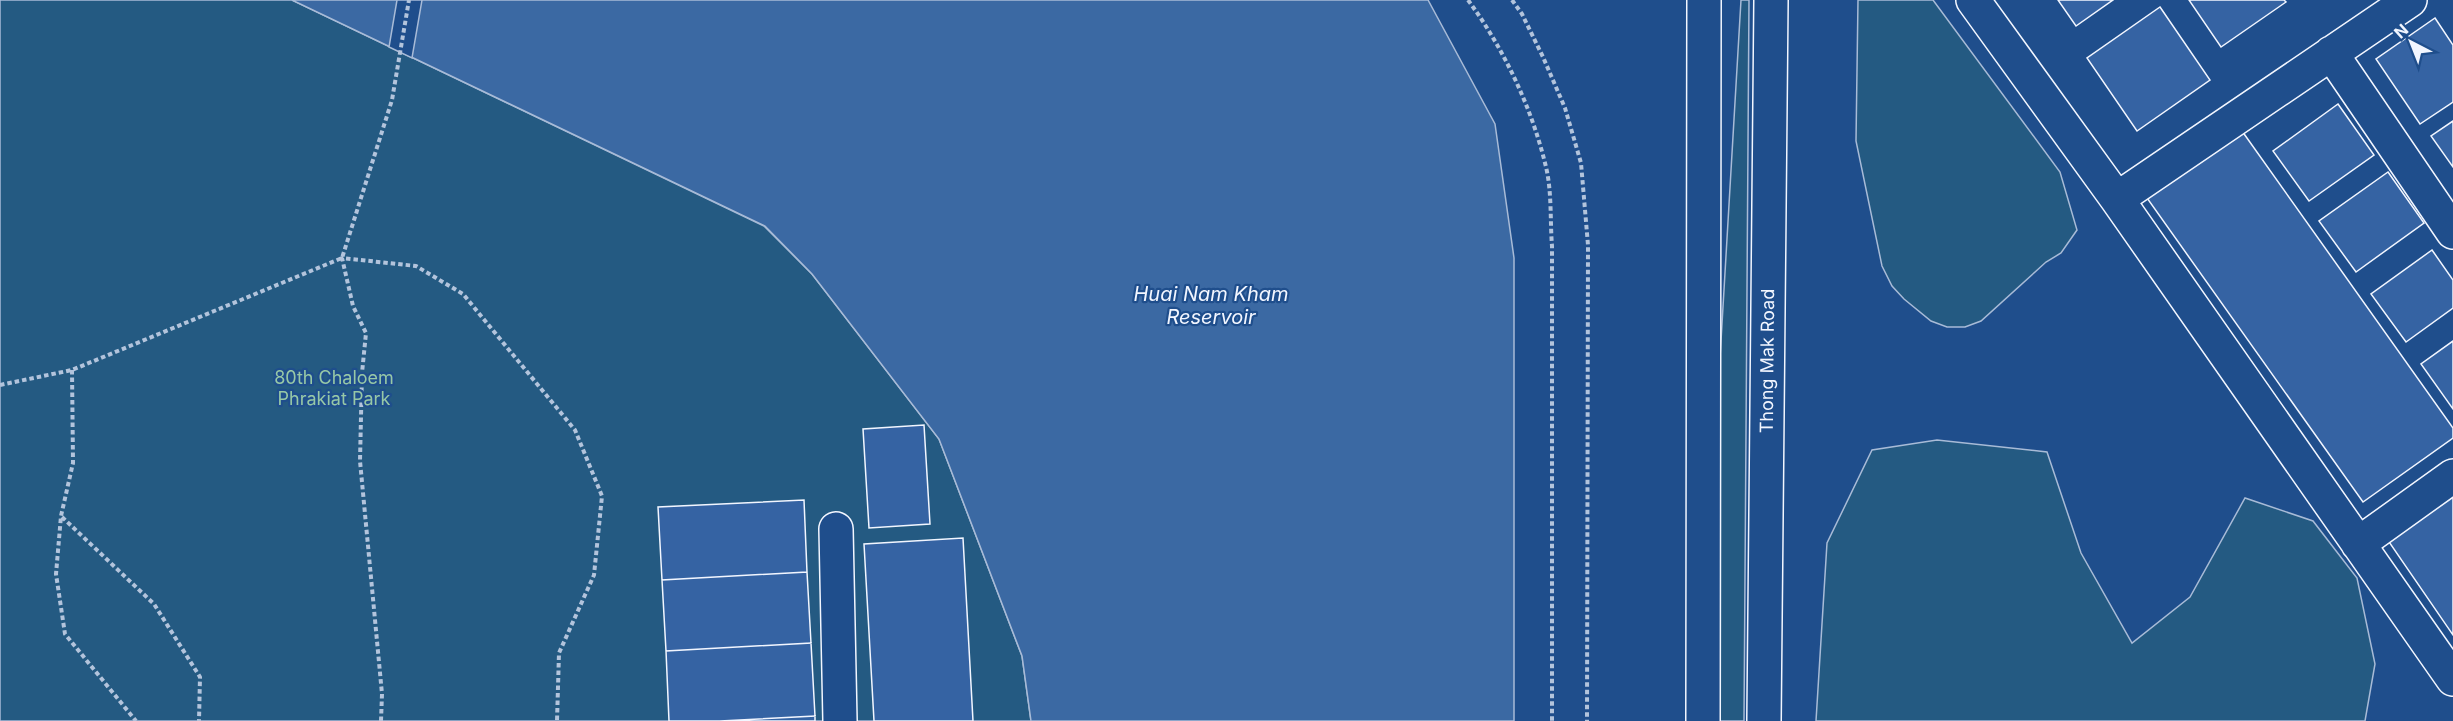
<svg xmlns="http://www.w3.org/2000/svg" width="2453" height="721" font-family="Inter,sans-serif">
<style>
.green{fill:#245a82;stroke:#a8bbd7;stroke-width:1.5}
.water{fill:#3b69a3;stroke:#a8bbd7;stroke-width:1.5}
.pier{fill:#1f4e8c;stroke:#a8bbd7;stroke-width:1.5}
.building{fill:#3563a3;stroke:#f2f6ff;stroke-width:1.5}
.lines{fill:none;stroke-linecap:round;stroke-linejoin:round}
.minor-casing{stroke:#f2f6ff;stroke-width:36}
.major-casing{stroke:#f2f6ff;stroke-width:36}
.path{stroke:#b3c4dc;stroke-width:4;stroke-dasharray:4.5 3;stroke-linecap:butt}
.minor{stroke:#1f4e8c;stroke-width:33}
.major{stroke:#1f4e8c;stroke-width:33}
.labels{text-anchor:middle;stroke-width:4.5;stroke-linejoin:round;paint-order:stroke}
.street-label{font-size:18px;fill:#f2f6ff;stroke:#1f4e8c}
.park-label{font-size:18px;fill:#97c8a6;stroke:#1f4e8c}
.water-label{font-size:20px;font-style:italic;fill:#f2f6ff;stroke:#1f4e8c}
</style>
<rect width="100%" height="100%" fill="#1f4e8c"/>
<!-- green -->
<path class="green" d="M0,0H292L764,226L812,274L939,439L1022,656L1031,721H0Z
M1741,0H1749L1744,721H1719L1720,358Z
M1858,0H1933L2060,172L2077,230L2061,253L2046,262L1981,321L1965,327H1947L1931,321L1904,299L1892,286L1882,266L1856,141Z
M1937,440L2047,452L2081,553L2132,643L2190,597L2245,498L2313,521L2357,578L2375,664L2365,721H1816L1827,543L1872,450Z"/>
<!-- water -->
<path class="water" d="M292,0H1428L1495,124L1514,258V721H1031L1022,656L939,439L812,274L765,226Z"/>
<!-- pier -->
<path class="pier" d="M397,0H422L412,58L389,47Z"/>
<!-- building -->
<path class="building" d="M2058,0H2113L2076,26Z
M2189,0H2284L2286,2L2221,47Z
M2160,7L2210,80L2137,131L2087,58Z
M2435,18L2453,45V102L2420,124L2376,59Z
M2338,104L2374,155L2309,201L2273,151Z
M2453,121V167L2431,136Z
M2242,131L2453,428V438L2363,502L2147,198Z
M2388,172L2424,223L2356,272L2319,221Z
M2432,250L2453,280V308L2406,342L2371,294Z
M2453,341V409L2421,364Z
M924,425L930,524L869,528L863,429Z
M2453,492V635L2387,539Z
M804,500L807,572L662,580L658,507Z
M963,538L973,721H874L864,544Z
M807,572L811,643L666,651L662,580Z
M811,643L815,716L720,721H669L666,651Z
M815,716V721H720Z"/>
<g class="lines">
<defs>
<path id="minor" d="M1973,0L2117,199L2453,679
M2331,53L2453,232
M2117,199L2410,0
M836,529L840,721
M2358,544L2453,476"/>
<g id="major">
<path d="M1703,721L1704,0"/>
<path id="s1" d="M1764,721L1771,0"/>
</g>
</defs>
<!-- minor casing -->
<use href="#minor" class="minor-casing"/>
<!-- major casing -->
<use href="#major" class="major-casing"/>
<!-- path -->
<path class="path" d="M1468,0C1504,49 1532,108 1546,167C1552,192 1550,221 1552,246V721
M1512,0L1522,14L1543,57L1565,108L1581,163L1588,245L1587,721
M72,370L73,463L61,516L56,574L65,634L136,721
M0,385L72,370L342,258L392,100L409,0
M62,517L154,604L200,677L199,721
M381,721L382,694L360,461L362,373L366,333L353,306L342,258L416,266L463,294L575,430L602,496L594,575L559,653L557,721"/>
<!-- minor -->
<use href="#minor" class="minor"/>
<!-- major -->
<use href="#major" class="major"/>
</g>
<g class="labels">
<!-- street labels -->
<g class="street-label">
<text dy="6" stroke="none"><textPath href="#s1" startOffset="360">Thong Mak Road</textPath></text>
</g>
<!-- park labels -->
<g class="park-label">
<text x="334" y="384">80th Chaloem<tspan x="334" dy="21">Phrakiat Park</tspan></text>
</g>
<!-- water labels -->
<g class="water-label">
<text x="1211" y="301">Huai Nam Kham<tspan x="1211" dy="23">Reservoir</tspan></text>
</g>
</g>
<!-- north arrow -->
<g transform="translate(2411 42) rotate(318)" stroke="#1f4e8c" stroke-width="4.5" paint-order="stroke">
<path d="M0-4.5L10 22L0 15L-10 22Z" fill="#f2f6ff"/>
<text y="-9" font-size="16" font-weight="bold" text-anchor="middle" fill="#f2f6ff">N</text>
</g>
</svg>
